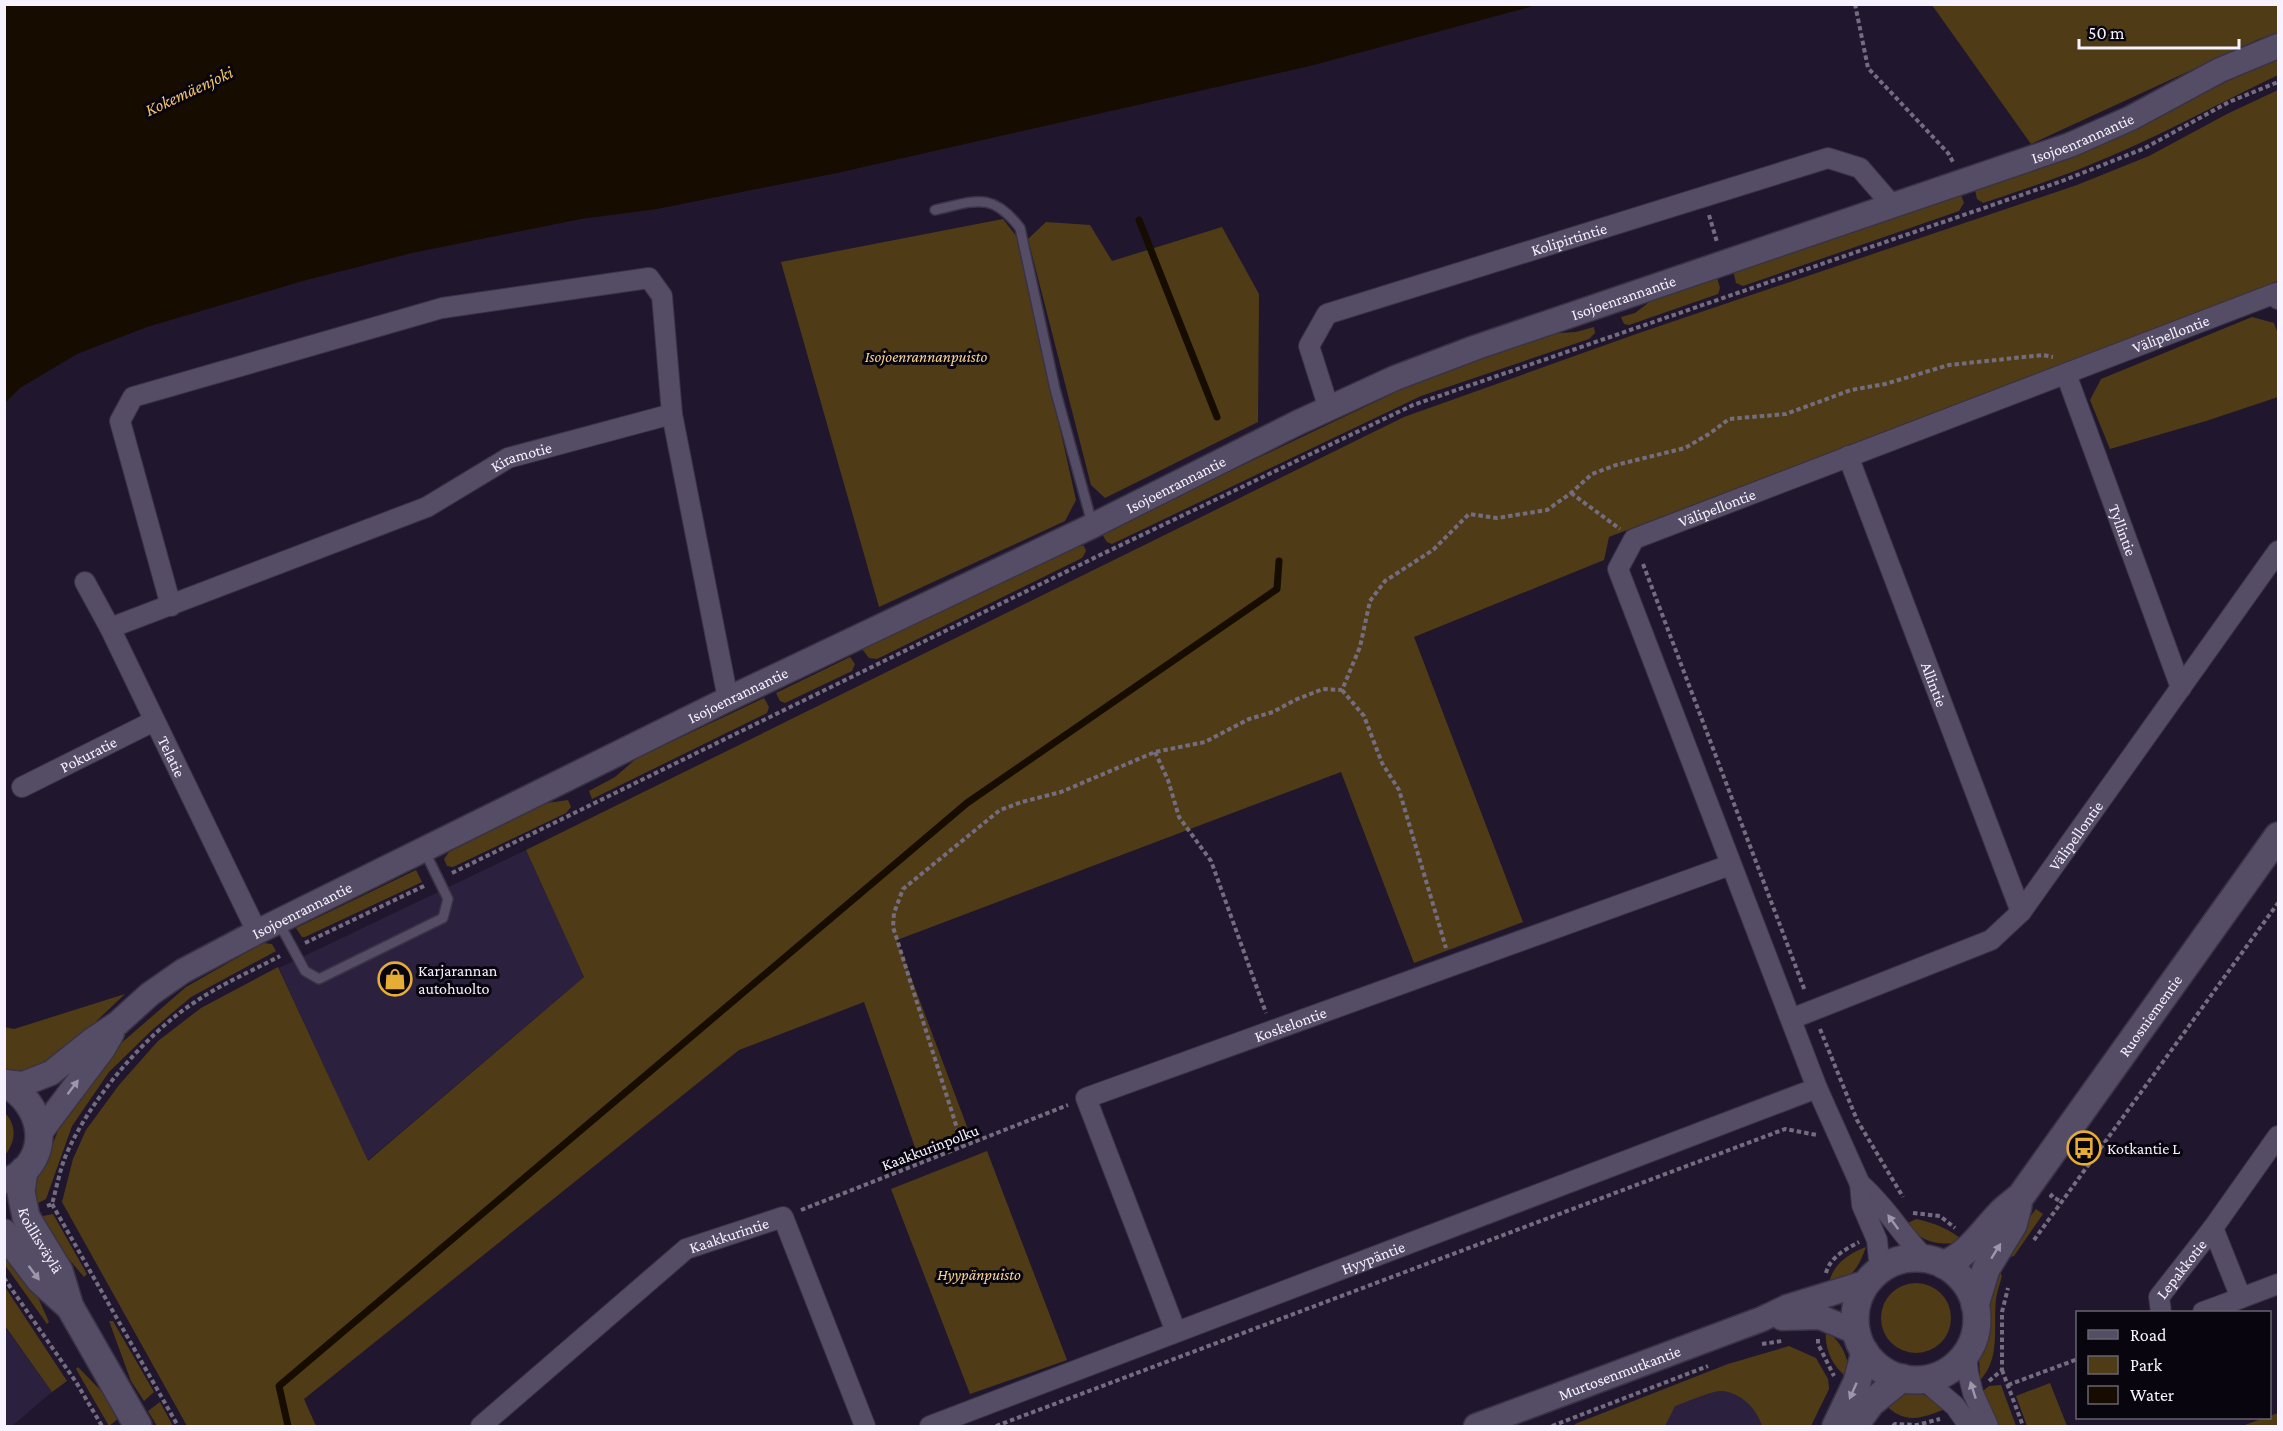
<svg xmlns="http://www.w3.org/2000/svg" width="2283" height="1431" font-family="'Crimson Pro',serif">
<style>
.built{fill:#2b203d}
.green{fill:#4f3c16}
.water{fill:#160d00}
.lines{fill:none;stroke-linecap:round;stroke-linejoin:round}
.stream{stroke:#160d00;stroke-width:7}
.service-casing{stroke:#393344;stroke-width:12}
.minor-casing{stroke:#393344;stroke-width:22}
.tertiary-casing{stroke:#393344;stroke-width:27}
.secondary-casing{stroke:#393344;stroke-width:30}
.path{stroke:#746d80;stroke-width:4;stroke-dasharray:4.5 3;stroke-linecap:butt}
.service{stroke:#554c66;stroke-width:9}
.minor{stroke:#554c66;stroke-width:20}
.tertiary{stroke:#554c66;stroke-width:24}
.secondary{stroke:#554c66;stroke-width:27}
.oneway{fill:#9d97ab}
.labels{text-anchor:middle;stroke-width:6;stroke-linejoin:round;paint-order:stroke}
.street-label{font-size:16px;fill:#f6f2ff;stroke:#08050e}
.park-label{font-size:16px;font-style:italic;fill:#f9d593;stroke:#08050e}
.poi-label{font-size:16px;fill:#f6f2ff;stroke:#08050e;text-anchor:start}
.water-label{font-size:18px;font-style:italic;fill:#f1c36f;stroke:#08050e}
</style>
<rect width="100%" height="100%" fill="#20172e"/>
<!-- built -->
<path class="built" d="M526,850L584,977L367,1161L279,968Z
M4,1326L52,1392L12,1426H5Z
M1728,1364L1807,1426H1575V1424Z"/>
<!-- green -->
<path class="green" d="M1932,5H2278V34L2259,39L2031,144Z
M2278,58V75C2215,105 2153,140 2087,166C2053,180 2018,191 1983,203L1977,199L1975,190L2083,152L2119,137L2200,94Z
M2278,90V281L1609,537L1604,560L1414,637L1523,922L1414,963L1341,772L897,940L969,1132L917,1153L864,1002L739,1050L304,1399L316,1426H187L62,1202L73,1159L86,1130L119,1085L158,1041L201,1008L278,967L368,1161L584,977L526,850L1404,417L1639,333L2077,185L2149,156L2227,114Z
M1961,195L1964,203L1959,211L1743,286L1736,283L1733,270Z
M1003,219L1017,237L1076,500L1065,521L879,607L781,262Z
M1046,222L1090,225L1112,261L1222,227L1259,294L1258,422L1105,498L1091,485L1028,239Z
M1717,277L1720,288L1718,294L1629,325L1624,324L1621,317L1635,313L1652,300Z
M2252,317L2274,323L2278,334V397L2206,421L2110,449L2090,400L2101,379Z
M1594,327L1595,333L1589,339L1421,396L1112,544L1107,542L1102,534L1107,530L1421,380L1546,334L1576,332Z
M1075,546H1084L1086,551L1082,558L877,659L869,658L862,649Z
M850,657L855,664L852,671L785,703L780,701L776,693Z
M764,698L769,707L767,713L592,799L589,791L615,777L637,758Z
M568,800L571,807L566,813L453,867L447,866L444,859L449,852L547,803Z
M416,870L422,882L305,937H302L296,928Z
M263,943L272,944L276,951L191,997L152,1030L109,1072L72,1126L46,1199L34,1205L36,1181L48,1156L63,1118L111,1052L186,987Z
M125,994L49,1066C35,1072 20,1076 5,1069L4,1027L14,1029Z
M5,1113C17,1126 16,1141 5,1155Z
M987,1151L1067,1360L970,1394L891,1189Z
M2036,1209L2043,1214L2014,1256L2007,1258L2013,1239Z
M53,1214L87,1274L84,1277L53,1240L40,1220L43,1216Z
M1916,1219C1935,1223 1949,1229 1964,1241C1941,1247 1922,1243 1906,1224Z
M4,1244L26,1271L49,1322L47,1324L5,1265Z
M1866,1247C1859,1267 1851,1280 1829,1287C1829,1267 1849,1253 1866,1247Z
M1998,1269L2002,1276C2000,1284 1997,1291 1996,1299C1993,1326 2001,1359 1980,1380L1979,1358L1985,1337L1991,1281Z
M1881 1318a35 35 0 1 1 70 0a35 35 0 1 1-70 0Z
M5,1287L67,1381L52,1392L5,1326Z
M109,1321H113L154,1392L144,1401L131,1381Z
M1826,1331C1843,1343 1849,1358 1849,1379C1833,1368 1824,1349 1826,1331Z
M1789,1346L1816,1358L1828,1379L1829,1389L1811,1426H1762C1757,1409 1741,1392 1721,1391C1713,1390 1684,1403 1675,1406L1665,1426H1576L1575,1424L1728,1364Z
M78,1367L111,1401L119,1418L109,1426L76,1369Z
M2050,1383L2067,1426H2027L2016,1396Z
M2001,1385L2016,1426H1997L1983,1391L1989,1386Z
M1917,1392L1931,1398L1945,1409C1921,1419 1903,1425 1883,1402L1900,1393Z
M160,1402L173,1426H157L148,1411Z
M2278,1413V1426H2242Z"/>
<!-- water -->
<path class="water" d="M5,4H1537V5L1310,66L837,173L657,209L581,219L412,253L303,281L147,327L77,354L20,388L5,403Z"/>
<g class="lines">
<!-- stream -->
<path class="stream" d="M1139,220L1217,417
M288,1426L279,1386L967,803L1277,589L1279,561"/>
<defs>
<path id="service" d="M935,210C975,201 992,191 1020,228L1055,389L1092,523
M279,923L305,971L319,979L443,918L448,899L424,850"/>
<g id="minor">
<path id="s1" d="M2066,374L2181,688"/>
<path id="s2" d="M1329,409L1309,346L1327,314L1828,158L1860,168L1892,205"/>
<path id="s3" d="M1848,456L2021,912"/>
<path id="s4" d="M85,582L110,628L257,932"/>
<path d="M171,606L120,421L133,397L442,308L649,278L662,296L672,414L728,699"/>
<path id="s5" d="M110,628L427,507L508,458L672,414"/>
<path id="s6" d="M22,787L154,721"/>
<path id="s7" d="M1791,1019L1991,940L2021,912L2278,551"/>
<path d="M2278,1136L2213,1228L2241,1298L2278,1284"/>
<path d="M1860,1184C1886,1206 1902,1236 1926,1259"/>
<path id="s8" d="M1880,1270L1877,1240L1862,1205L1860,1184L1817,1088L1618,569L1634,539L2276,293L2278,299"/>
<path id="s9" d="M2161,1312L2159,1297L2213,1228"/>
<path d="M2203,1312L2241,1298"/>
<path id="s10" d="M1176,1332L1086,1098L1730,865"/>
<path d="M1966,1352L1968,1373L1973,1393L1988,1426"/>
<path d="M1923,1379L1955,1406L1969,1426"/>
<path id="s11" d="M481,1426L686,1249L783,1217L865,1426"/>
<path id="s12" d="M930,1426L1817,1088"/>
</g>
<g id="tertiary">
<path id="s13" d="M4,1082L23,1084L51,1073L91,1041L118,1023L150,994L183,971L257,932L728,699L1092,526L1297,423L1395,378L1477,347L2070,145L2131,118L2220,70L2278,46"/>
<path d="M39,1134L103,1049L112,1033"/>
<path d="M1782,1318L1820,1317L1856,1332"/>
<path id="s14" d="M1476,1426L1762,1319L1787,1307L1868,1282"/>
</g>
<g id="secondary">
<path d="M4,1083C44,1103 54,1157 11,1180"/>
<path id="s15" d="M24,1170L21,1192L26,1217L59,1271L70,1307L138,1426"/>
<path d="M4,1233L40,1280L70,1307"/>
<circle cx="1916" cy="1319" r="61"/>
<path id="s16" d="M1944,1265C1972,1251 1979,1236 1999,1215C2005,1208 2014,1202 2021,1196L2278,836"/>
<path d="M1975,1305L1986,1269L2013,1225L2018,1206"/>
<path d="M1836,1426L1857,1382L1865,1352"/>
<path d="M1854,1426L1871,1403L1902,1378"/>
</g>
</defs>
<!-- service casing -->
<use href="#service" class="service-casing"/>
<!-- minor casing -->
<use href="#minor" class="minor-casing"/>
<!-- tertiary casing -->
<use href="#tertiary" class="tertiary-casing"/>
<!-- secondary casing -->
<use href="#secondary" class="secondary-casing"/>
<!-- path -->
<path class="path" d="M1855,4L1868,68L1948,153L1954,164
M1709,215L1717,242
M1571,493L1620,529
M1643,564L1805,991
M1342,690L1364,716L1382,763L1399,790L1446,948
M1155,752L1168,780L1179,817L1211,861L1266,1013
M452,873L1098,556L1413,405L2062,181L2143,149L2229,102L2278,82
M305,943L426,885
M1820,1029L1857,1120L1903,1197
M963,1147L893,927L894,913L903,889L1000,810L1022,802L1061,792L1155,752L1205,742L1249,719L1273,712L1295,700L1323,689L1342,690L1360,647L1370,601L1385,581L1433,550L1469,514L1497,518L1547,510L1571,493L1592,474L1616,465L1685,448L1709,434L1729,419L1786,414L1851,390L1885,384L1949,365L2043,355L2053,357
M2053,1194L2051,1196L2062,1202
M52,1204L178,1426
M47,1206L52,1204C56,1190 59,1174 64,1160C86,1104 145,1034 195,1002C221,984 252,971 280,956
M801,1210L1068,1105
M1913,1213L1940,1216L1955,1228
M2034,1240L2278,903
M1826,1273C1830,1257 1846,1249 1859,1242
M4,1278L76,1382L102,1426
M1818,1339V1344L1834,1376
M1762,1344L1782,1341
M2002,1370L2023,1426
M1989,1381L2002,1370V1312L2008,1288
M2008,1385L2078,1359
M996,1426L1785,1129L1817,1135
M1552,1426L1708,1366
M1893,1426L1895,1424L1917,1425L1940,1419"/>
<!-- service -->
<use href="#service" class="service"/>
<!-- minor -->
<use href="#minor" class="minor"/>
<!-- tertiary -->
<use href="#tertiary" class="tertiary"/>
<!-- secondary -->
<use href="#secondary" class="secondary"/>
</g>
<!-- one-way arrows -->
<defs><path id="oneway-solid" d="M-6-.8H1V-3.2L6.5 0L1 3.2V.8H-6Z" transform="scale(1.5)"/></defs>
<g class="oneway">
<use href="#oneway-solid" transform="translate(73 1087) rotate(-53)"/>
<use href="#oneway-solid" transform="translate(1893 1222) rotate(-126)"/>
<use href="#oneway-solid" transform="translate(1996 1251) rotate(-58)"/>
<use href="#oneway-solid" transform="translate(34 1273) rotate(53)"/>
<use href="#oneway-solid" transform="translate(1973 1390) rotate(-108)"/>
<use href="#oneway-solid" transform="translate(1853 1391) rotate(114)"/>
</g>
<!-- icons -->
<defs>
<symbol id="shop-ring" viewBox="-11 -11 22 22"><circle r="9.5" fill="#08050e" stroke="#e5ad36" stroke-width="1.5"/><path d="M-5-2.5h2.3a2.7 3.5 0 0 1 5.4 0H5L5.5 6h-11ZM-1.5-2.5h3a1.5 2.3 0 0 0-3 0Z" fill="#e5ad36"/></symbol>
<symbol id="bus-ring" viewBox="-11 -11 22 22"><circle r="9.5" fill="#08050e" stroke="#e5ad36" stroke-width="1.5"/><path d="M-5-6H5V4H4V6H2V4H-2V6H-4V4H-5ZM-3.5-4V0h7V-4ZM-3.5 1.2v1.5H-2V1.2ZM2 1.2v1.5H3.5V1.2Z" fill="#e5ad36"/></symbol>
</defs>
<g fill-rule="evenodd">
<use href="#shop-ring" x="376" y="960" width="38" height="38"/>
<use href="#bus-ring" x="2065" y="1129" width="38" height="38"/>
</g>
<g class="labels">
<!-- street labels -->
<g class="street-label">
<text dy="6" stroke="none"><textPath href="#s13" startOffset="2294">Isojoenrannantie</textPath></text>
<text dy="6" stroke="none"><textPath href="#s2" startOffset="356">Kolipirtintie</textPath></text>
<text dy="6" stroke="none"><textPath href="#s13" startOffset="1808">Isojoenrannantie</textPath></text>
<text dy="6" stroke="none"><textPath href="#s8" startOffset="1359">Välipellontie</textPath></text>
<text dy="6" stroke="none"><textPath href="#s5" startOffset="447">Kiramotie</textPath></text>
<text dy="6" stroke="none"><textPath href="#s13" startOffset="1322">Isojoenrannantie</textPath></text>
<text dy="6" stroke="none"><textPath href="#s8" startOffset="873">Välipellontie</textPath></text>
<text dy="6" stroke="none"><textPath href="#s1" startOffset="166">Tyllintie</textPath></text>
<text dy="6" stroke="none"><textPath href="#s3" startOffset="244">Allintie</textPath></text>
<text dy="6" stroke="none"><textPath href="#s13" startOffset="836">Isojoenrannantie</textPath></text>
<text dy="6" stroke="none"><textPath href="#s6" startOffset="74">Pokuratie</textPath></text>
<text dy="6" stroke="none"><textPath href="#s4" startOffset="195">Telatie</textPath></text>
<text dy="6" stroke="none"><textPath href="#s7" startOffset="350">Välipellontie</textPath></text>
<text dy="6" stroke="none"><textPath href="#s13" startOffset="350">Isojoenrannantie</textPath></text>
<text dy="6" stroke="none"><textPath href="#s16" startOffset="326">Ruosniementie</textPath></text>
<text dy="6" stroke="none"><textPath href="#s10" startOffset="468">Koskelontie</textPath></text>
<text transform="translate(930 1147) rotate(-21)" y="6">Kaakkurinpolku</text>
<text dy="6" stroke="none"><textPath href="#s11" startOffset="316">Kaakkurintie</textPath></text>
<text dy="6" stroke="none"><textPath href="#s15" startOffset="75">Koillisväylä</textPath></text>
<text dy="6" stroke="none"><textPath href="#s12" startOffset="474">Hyypäntie</textPath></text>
<text dy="6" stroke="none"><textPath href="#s9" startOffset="51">Lepakkotie</textPath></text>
<text dy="6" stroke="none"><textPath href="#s14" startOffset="153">Murtosenmutkantie</textPath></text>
</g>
<!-- park labels -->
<g class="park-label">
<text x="926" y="362">Isojoenrannanpuisto</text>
<text x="979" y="1280">Hyypänpuisto</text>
</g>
<!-- poi labels -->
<g class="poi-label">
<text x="418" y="976">Karjarannan<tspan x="418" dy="18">autohuolto</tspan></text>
<text x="2107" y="1154">Kotkantie L</text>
</g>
<!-- water labels -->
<g class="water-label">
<text transform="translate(189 91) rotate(-25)" y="6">Kokemäenjoki</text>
</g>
</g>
<!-- border -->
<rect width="2283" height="1431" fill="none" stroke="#f6f2ff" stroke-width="12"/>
<!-- legend -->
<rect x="2076" y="1311" width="195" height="108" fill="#08050e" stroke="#67646e" stroke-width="1.5"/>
<rect x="2088" y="1330" width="30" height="9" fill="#554c66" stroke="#67646e" stroke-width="1.5"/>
<text x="2130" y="1341" font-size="18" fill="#f6f2ff">Road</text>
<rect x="2088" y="1356" width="30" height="18" fill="#4f3c16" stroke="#67646e" stroke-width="1.5"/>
<text x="2130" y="1371" font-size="18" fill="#f6f2ff">Park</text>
<rect x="2088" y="1386" width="30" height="18" fill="#160d00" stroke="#67646e" stroke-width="1.5"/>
<text x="2130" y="1401" font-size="18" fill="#f6f2ff">Water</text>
<!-- scale -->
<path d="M2079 39v9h160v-9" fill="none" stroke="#f6f2ff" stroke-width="3"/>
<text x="2088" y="39" font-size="18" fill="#f6f2ff" stroke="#08050e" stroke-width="4.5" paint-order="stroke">50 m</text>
</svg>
